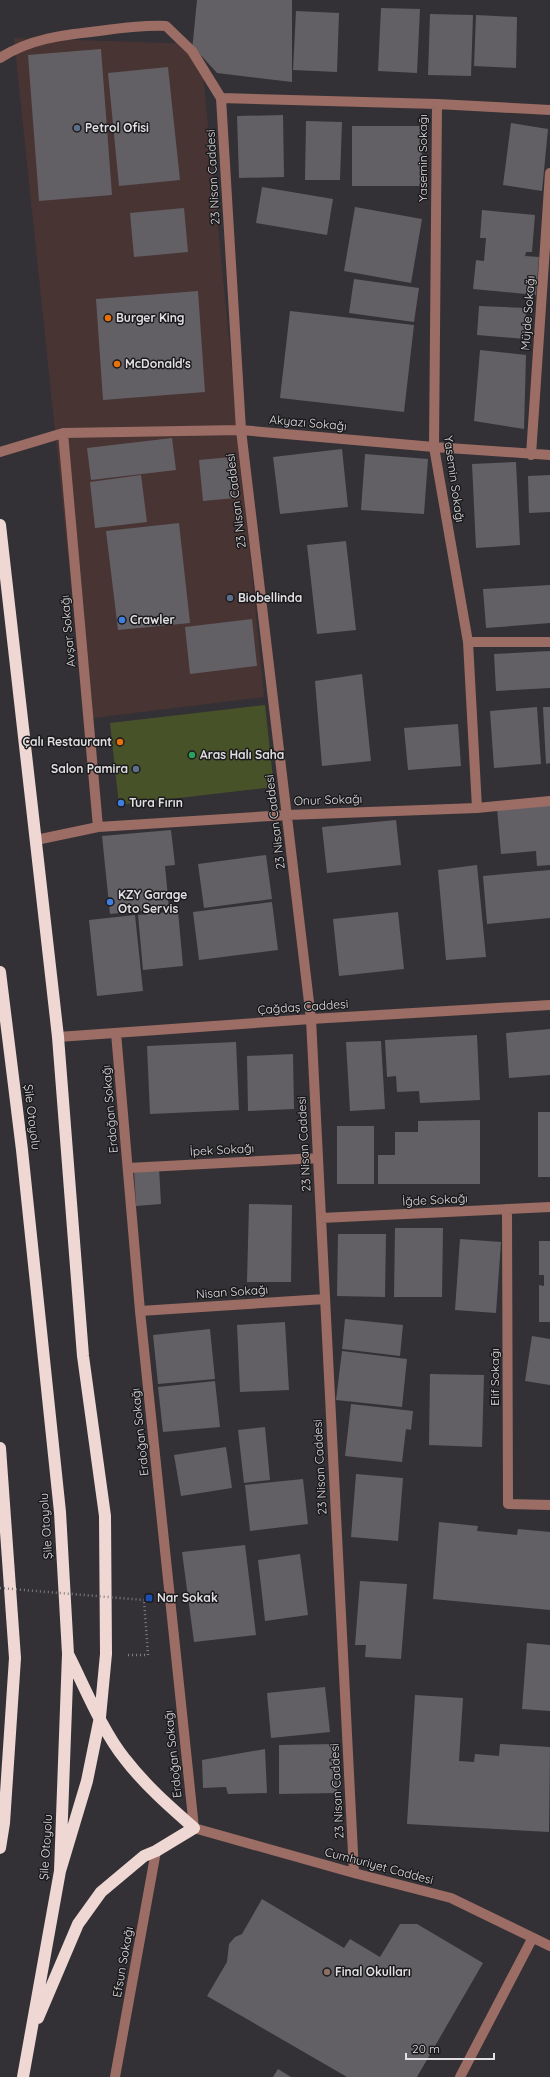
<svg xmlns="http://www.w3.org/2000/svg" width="550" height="2077" font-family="Quicksand,sans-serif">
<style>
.commercial{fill:#493434}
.green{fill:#485228}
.building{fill:#626065}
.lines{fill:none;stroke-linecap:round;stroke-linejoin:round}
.path{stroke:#807e82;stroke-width:2.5;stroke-dasharray:1 3;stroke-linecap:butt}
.minor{stroke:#9c6d64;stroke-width:10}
.highway{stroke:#efd7d3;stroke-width:12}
.path-bridge{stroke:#807e82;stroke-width:2.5;stroke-dasharray:1 3;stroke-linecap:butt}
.service-dot{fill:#5c6f8a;stroke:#1b1a1c;stroke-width:1.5}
.food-dot{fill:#e8710a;stroke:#1b1a1c;stroke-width:1.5}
.shop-dot{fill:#3f7fe0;stroke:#1b1a1c;stroke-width:1.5}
.leisure-dot{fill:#2e9e5b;stroke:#1b1a1c;stroke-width:1.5}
.transit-dot{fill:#1a4fb4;stroke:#1b1a1c;stroke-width:1.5}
.education-dot{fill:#8d6e63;stroke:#1b1a1c;stroke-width:1.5}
.labels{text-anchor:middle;stroke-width:3;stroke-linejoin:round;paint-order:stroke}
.poi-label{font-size:12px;font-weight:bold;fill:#e1dfe2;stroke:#1b1a1c;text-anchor:start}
.street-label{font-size:12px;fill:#e1dfe2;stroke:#1b1a1c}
</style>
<rect width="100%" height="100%" fill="#333136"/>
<!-- commercial -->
<path class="commercial" d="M14,38L200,44L264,697L85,719Z"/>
<!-- green -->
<path class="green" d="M265,705L274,787L119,805L110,723Z"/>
<!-- building -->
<path class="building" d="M197,0H292V82L217,73L199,53L192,51Z
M381,8L420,9L417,73L378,71Z
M296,11L339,13L337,72L293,70Z
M430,14L473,15L471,76L428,75Z
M476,15L517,17L516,68L474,66Z
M101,49L112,195L39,201L28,55Z
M168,67L180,180L119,186L108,73Z
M283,115L284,177L239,178L237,116Z
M306,121L342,122L340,180H305Z
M511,123L548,129L542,191L503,185Z
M352,126H422V186H352Z
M262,187L333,199L327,235L256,223Z
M355,207L422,219L411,283L344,271Z
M184,208L188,252L134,257L130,213Z
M482,210L535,215L532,252H526L525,256L539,257L536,295L473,289L476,260L484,261L486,238H480Z
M354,279L419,288L414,322L349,313Z
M198,291L205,392L103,400L96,299Z
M479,306L526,308L525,339L477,335Z
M290,311L414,325L404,412L280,398Z
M480,350L526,355L524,429L474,421Z
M172,438L176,470L91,480L87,448Z
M342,449L348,507L280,514L273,457Z
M365,454L428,459L424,514L361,510Z
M231,457L235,498L203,501L199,460Z
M516,462L520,545L476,548L472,464Z
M141,475L147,522L95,528L90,482Z
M550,475V512L529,513L528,476Z
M179,523L190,623L118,630L106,531Z
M346,541L356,630L317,634L307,545Z
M550,585V623L486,628L483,589Z
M252,619L257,666L190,674L185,627Z
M550,651V688L496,691L494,654Z
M362,674L371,761L322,766L315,681Z
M537,707L541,764L494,768L490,711Z
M543,707H550V763L546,764Z
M458,724L461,766L408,770L404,728Z
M550,804V865L537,866L536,851L501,854L497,808Z
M396,820L401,865L327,873L322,827Z
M171,830L175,865L165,866L169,908L110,914L102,836Z
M266,855L272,899L204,908L198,864Z
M477,865L486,957L446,960L438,870Z
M550,870V918L487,924L483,876Z
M272,902L278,950L199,960L193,912Z
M178,911L183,966L143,970L138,915Z
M398,912L404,969L339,976L333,919Z
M135,915L143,991L97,996L89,920Z
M550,1029V1075L509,1078L506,1033Z
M477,1035L480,1100L420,1103L419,1091L397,1092L396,1076L387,1077L385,1040Z
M381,1041L385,1109L350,1111L346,1042Z
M236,1042L239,1110L150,1114L147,1046Z
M293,1054L294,1109L248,1111L247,1056Z
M538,1112H550V1177H538Z
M480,1120V1184H378V1155H395V1132H418V1121Z
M337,1126H374V1184H337Z
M159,1167L161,1204L136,1206L134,1169Z
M249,1204L292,1205L291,1282H247Z
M395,1228H443L442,1297H394Z
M338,1234H386L385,1297L337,1296Z
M460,1239L501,1242L496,1313L455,1310Z
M539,1241H550V1322H539V1285L544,1286V1275H539Z
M345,1319L403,1325L400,1356L342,1349Z
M285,1322L289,1390L240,1392L237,1325Z
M210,1329L215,1379L158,1384L153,1335Z
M532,1336L550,1339V1385L525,1381Z
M342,1351L407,1359L402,1407L336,1400Z
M430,1374L484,1375L482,1447L429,1445Z
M215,1381L220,1427L163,1432L158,1387Z
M351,1404L413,1411L411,1430L406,1429L402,1462L345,1456Z
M265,1427L270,1480L244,1483L238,1430Z
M226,1447L232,1488L181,1496L174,1455Z
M356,1474L403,1478L398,1541L351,1537Z
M303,1479L308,1524L250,1531L245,1485Z
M439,1522L478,1526L477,1531L517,1535L518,1529L550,1532V1610L433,1599Z
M245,1545L256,1635L194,1642L182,1552Z
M300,1554L308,1615L265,1621L258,1560Z
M360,1581L407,1584L401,1659L365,1657L366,1645H355Z
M527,1643L550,1645V1711L522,1709Z
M325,1687L330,1732L271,1738L267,1693Z
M415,1695L463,1698L459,1761L474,1762L475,1754L499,1756L500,1744L550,1747L549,1832L407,1824Z
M336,1744L337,1793L279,1794V1745Z
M265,1749L267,1793L228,1794L226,1787L203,1788L202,1760Z
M262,1899L344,1948L350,1939L380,1957L400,1924H417L483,1963L417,2077H347L207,1996L227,1962L229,1944L235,1937L242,1934Z
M278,2069L291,2077H273Z"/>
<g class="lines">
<!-- path -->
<path class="path" d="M128,1655H148L144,1600"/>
<!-- minor -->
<path class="minor" d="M0,58C31,38 64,35 99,31C121,28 143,25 166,26L192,51L221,98L241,430L311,1019L354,1873
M221,98L437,104L550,110
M437,104L434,447L468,642L477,808
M63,433L98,827
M0,452L63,433L241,430L434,447L550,455
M531,455L550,173
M468,642H550
M36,840L98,827L287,815L477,808L550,801
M116,1033L140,1311L194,1828L354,1873L451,1898L550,1946
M58,1037L311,1019L550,1005
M128,1168L318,1158
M507,1209L508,1504L550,1505
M321,1218L550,1207
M140,1311L325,1299
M115,2077L156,1851
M460,2077L532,1939"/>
<!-- highway -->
<path class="highway" d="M0,525L58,1037L83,1356L105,1516L106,1654L100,1717L87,1781L60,1871
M0,972L22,1150L60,1512L68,1654L60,1871L23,2077
M0,1448L15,1658L4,1823L0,1848
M38,2018L78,1924L101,1892L144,1856L156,1851L194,1828C169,1806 145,1785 125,1759C103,1732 85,1688 69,1656"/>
<!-- path-bridge -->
<path class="path-bridge" d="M0,1588L144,1600"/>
</g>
<!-- markers -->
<g class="service-dot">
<circle cx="77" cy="128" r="4"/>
<circle cx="230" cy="598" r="4"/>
<circle cx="136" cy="769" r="4"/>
</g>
<g class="food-dot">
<circle cx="108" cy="318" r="4"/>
<circle cx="117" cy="364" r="4"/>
<circle cx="120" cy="742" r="4"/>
</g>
<g class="shop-dot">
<circle cx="122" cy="620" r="4"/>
<circle cx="121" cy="803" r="4"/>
<circle cx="110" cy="902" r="4"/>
</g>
<circle class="leisure-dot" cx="192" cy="755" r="4"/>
<rect class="transit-dot" x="145" y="1594" width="8" height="8" rx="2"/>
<circle class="education-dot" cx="327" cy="1972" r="4"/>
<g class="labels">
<!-- poi labels -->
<g class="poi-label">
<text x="85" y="132">Petrol Ofisi</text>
<text x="116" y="322">Burger King</text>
<text x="125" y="368">McDonald's</text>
<text x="238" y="602">Biobellinda</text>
<text x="130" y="624">Crawler</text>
<text x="112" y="746" text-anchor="end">Çalı Restaurant</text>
<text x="200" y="759">Aras Halı Saha</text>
<text x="128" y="773" text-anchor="end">Salon Pamira</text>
<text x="129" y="807">Tura Fırın</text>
<text x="118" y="899">KZY Garage<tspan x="118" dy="14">Oto Servis</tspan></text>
<text x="157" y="1602">Nar Sokak</text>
<text x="335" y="1976">Final Okulları</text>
</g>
<!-- street labels -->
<g class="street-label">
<text transform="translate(423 158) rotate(-90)" y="4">Yasemin Sokağı</text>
<text transform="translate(213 177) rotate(-93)" y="4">23 Nisan Caddesi</text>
<text transform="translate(528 313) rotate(-86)" y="4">Müjde Sokağı</text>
<text transform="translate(308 423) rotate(5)" y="4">Akyazı Sokağı</text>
<text transform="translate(454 479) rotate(82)" y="4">Yasemin Sokağı</text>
<text transform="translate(236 501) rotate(-97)" y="4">23 Nisan Caddesi</text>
<text transform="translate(68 631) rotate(-95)" y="4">Avşar Sokağı</text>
<text transform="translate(328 800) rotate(-2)" y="4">Onur Sokağı</text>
<text transform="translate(275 822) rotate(-97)" y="4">23 Nisan Caddesi</text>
<text transform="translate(303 1007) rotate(-4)" y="4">Çağdaş Caddesi</text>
<text transform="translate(110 1109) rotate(-95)" y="4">Erdoğan Sokağı</text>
<text transform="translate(32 1117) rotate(83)" y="4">Şile Otoyolu</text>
<text transform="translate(304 1144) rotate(-93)" y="4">23 Nisan Caddesi</text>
<text transform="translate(222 1150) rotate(-3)" y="4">İpek Sokağı</text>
<text transform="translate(435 1200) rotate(-3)" y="4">İğde Sokağı</text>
<text transform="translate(232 1292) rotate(-4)" y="4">Nisan Sokağı</text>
<text transform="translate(495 1377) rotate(-90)" y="4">Elif Sokağı</text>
<text transform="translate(140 1432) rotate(-96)" y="4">Erdoğan Sokağı</text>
<text transform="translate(320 1467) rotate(-93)" y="4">23 Nisan Caddesi</text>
<text transform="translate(46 1526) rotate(-94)" y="4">Şile Otoyolu</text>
<text transform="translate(173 1754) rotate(-96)" y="4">Erdoğan Sokağı</text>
<text transform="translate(337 1791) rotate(-93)" y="4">23 Nisan Caddesi</text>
<text transform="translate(46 1847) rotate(-86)" y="4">Şile Otoyolu</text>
<text transform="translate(379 1866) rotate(15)" y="4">Cumhuriyet Caddesi</text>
<text transform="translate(123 1962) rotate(-80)" y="4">Efsun Sokağı</text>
</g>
</g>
<!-- scale -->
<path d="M406 2053v6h88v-6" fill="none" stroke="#e1dfe2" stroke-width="2"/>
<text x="412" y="2053" font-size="12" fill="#e1dfe2" stroke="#1b1a1c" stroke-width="3" paint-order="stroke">20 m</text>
</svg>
